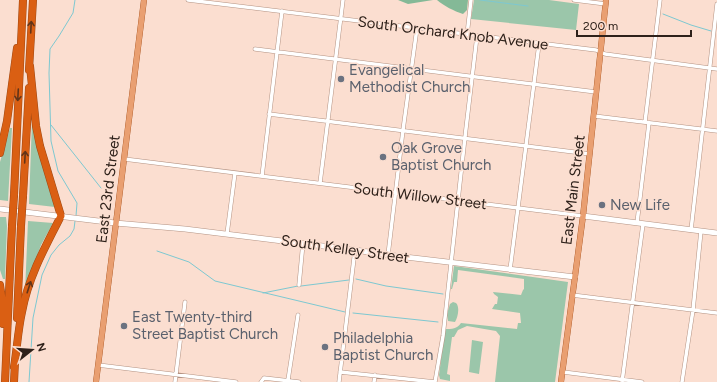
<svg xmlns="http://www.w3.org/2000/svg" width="717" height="382" font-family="Figtree,sans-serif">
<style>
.green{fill:#9bc6aa}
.forest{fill:#84b997}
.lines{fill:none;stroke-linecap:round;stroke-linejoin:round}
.stream{stroke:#7dc8d1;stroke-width:1}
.street-casing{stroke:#b49383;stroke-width:4.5}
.secondary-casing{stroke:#b49383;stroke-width:6}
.primary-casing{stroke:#9e4915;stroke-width:6}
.highway-casing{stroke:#9e4915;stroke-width:8}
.street{stroke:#fff;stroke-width:3.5}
.secondary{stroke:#fff;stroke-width:5}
.primary{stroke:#e99f71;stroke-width:5.5}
.highway{stroke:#da5f13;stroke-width:7}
.highway-bridge-casing{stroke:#9e4915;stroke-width:8;stroke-linecap:butt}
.highway-bridge{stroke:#da5f13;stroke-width:7}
.oneway{stroke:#623418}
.worship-dot{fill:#6b7280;stroke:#fbded0;stroke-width:1.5}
.labels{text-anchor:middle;stroke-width:3;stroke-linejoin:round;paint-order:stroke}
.street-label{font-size:15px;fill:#2e211a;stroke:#fbded0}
.worship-label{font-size:15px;fill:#5b616d;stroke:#fbded0;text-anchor:start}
</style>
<rect width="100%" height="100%" fill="#fbded0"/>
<!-- green -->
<path class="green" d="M474,0H549L579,4L576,30L471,19Z
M32,120L55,207L29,204Z
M10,128H12L8,201L0,200V162Z
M0,217H6L7,226L5,279H3L0,270Z
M28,221L53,223L41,245L25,292Z
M454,266L568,282L555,382H495L500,336L496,331L467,326L458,330L454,337H452L447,374L450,375V381L440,379L439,375L445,329C452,329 457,329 461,323L517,329L518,323H521L520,313L492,309L495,304H497L498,297L494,294L493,292L521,295L523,290L524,289V279L458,270L457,282H454L452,289H451Z
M453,302L456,303C460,307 458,317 455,322L448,321L447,314L450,304Z
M472,340L483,342L479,374L469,372Z"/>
<!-- forest -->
<path class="forest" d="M398,0H433L408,4Z
M437,0H468L467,10L463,14C454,11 444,6 437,0Z"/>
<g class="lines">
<!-- stream -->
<path class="stream" d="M75,0L73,13L59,36L50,49L49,73L51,141L58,171L77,203L76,216
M480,0L528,6
M663,14L691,25L711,31
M51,125L101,188
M157,251L189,262L215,281L345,312
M356,279L386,286L443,294
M301,286L349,280
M263,293L298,286
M353,313L438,322
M29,382L33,318L42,275L51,255L59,245L70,236L74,229L75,221"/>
<defs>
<path id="street" d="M188,0L596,50L605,54L717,69
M574,0L606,4
M467,35L471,0
M255,49L596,92
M269,114L590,154
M594,116L717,131
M645,122L660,0
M124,159L583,216
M262,176L282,11
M320,183L343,0
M637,223L649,123
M691,230L717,4
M227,234L235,173
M388,255L403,130L417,28
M510,270L539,44
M299,285L303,243
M572,295L717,313
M98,365L236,382
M340,372L435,382
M563,372L642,382
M288,380L298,315
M175,382L185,302
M261,382L264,378L299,382
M339,382L355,250
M374,382L375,375
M435,382L443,336L465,137L477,36
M622,382L643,224
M682,382L693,310L701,231"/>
<path id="secondary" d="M0,209L115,223L185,229L355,250L388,255L575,277
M583,216L717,233"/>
<path id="primary" d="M96,382L144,0
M561,382L583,216L606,0"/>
<path id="highway" d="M29,70L33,0
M0,153L7,121L17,48
M14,195L23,0
M23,196L29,88
M0,285L3,306V324
M17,318L21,226
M14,367C17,349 18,330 22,312C28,278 45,247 61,216L40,146L36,126L30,66
M5,382L12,226
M14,382L15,362"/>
</defs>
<!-- street casing -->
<use href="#street" class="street-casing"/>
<!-- secondary casing -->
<use href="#secondary" class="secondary-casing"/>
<!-- primary casing -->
<use href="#primary" class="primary-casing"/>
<!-- highway casing -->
<use href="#highway" class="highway-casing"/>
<!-- street -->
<use href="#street" class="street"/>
<!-- secondary -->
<use href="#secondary" class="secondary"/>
<!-- primary -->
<use href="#primary" class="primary"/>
<!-- highway -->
<use href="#highway" class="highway"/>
<defs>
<path id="highway-bridge" d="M12,226L14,195
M21,226L23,196"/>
</defs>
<!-- highway-bridge casing -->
<use href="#highway-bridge" class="highway-bridge-casing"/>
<!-- highway-bridge -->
<use href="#highway-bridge" class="highway-bridge"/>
</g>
<!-- one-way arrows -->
<defs><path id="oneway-shaft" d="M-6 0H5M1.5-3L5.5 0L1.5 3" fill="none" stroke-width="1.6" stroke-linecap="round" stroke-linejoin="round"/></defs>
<g class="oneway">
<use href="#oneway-shaft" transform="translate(31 27) rotate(-87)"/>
<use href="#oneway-shaft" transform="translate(18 95) rotate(93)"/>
<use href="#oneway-shaft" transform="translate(25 157) rotate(-87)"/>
<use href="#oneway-shaft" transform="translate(29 287) rotate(-72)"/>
</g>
<!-- markers -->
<g class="worship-dot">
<circle cx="341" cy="79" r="4"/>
<circle cx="383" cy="157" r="4"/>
<circle cx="602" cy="205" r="4"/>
<circle cx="124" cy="326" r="4"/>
<circle cx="325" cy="347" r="4"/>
</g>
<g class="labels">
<!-- street labels -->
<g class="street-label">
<text transform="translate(453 33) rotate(7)" y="5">South Orchard Knob Avenue</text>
<text transform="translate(108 189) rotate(-83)" y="5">East 23rd Street</text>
<text transform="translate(573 190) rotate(-83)" y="5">East Main Street</text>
<text transform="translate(420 196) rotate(7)" y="5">South Willow Street</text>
<text transform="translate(345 249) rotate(8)" y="5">South Kelley Street</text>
</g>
<!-- worship labels -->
<g class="worship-label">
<text x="349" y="75">Evangelical<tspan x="349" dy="17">Methodist Church</tspan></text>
<text x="391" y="153">Oak Grove<tspan x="391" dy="17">Baptist Church</tspan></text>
<text x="610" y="210">New Life</text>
<text x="132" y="322">East Twenty-third<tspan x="132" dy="17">Street Baptist Church</tspan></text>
<text x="333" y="343">Philadelphia<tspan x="333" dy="17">Baptist Church</tspan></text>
</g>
</g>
<!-- north arrow -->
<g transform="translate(32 350) rotate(73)" stroke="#fbded0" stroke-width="3" paint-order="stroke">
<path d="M0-3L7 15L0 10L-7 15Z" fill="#2e211a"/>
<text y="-6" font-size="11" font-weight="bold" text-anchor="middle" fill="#2e211a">N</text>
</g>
<!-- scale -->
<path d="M577 30v6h114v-6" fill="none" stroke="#2e211a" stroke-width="2"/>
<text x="583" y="30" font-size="12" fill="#2e211a" stroke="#fbded0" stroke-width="3" paint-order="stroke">200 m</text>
</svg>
